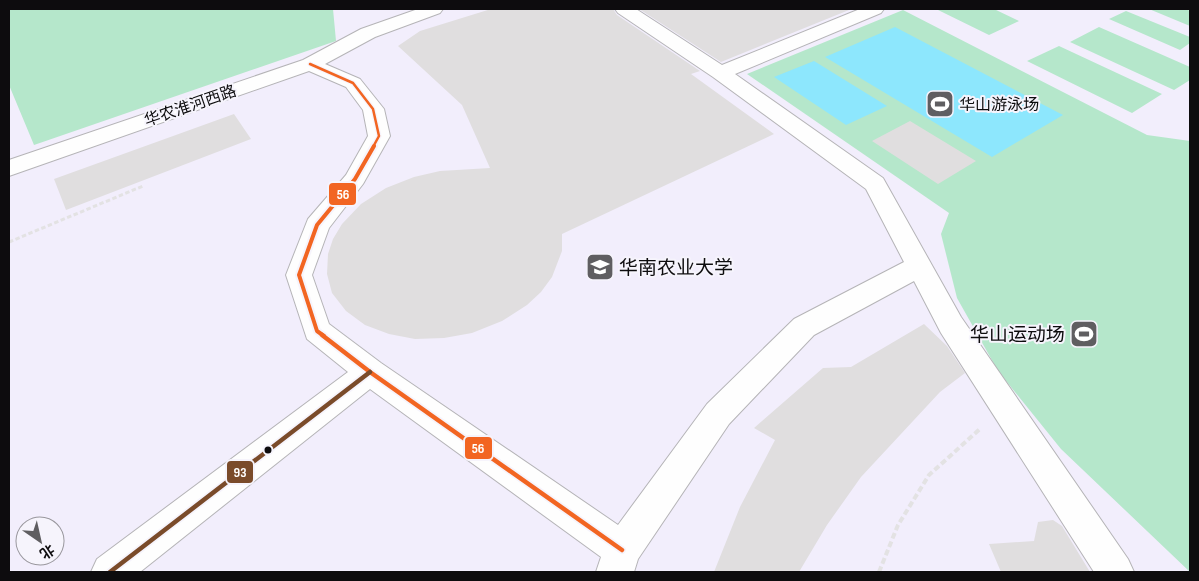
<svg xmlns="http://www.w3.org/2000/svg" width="1199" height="581" font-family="'Sofia Sans Condensed','Noto Sans SC',sans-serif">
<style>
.education{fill:#f2eefc;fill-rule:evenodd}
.green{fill:#b5e7cb}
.water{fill:#8de7fd}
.building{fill:#e0dedf}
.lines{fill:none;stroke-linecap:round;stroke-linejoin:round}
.minor-casing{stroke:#b5b4b7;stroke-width:2}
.path-far1{stroke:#e3e2e3;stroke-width:3;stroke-dasharray:4.5 2.5;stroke-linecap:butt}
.path{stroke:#e3e2e3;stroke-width:4;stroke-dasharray:6 3;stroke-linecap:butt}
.minor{fill:#fefefe;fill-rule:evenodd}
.bus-1-far2-casing{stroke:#f6f4fc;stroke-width:5}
.bus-1-far1-casing{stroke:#f6f4fc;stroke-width:8}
.bus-1-casing{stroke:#f6f4fc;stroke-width:8}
.bus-2-casing{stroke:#f6f4fc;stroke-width:8}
.bus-1-far2{stroke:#f26522;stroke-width:2.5}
.bus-1-far1{stroke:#f26522;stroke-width:4}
.bus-1{stroke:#f26522;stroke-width:4.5}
.bus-2{stroke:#7a4b2a;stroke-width:4.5}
.bus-dot{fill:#0d0c0e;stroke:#f6f4fc;stroke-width:2}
.labels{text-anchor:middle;stroke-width:4;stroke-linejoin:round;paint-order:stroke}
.far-poi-label{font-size:16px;fill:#0d0c0e;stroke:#f6f4fc;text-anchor:start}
.far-street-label{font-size:16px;fill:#0d0c0e;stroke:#f6f4fc}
.poi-label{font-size:19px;fill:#0d0c0e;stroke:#f6f4fc;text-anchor:start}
.line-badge{stroke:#f6f4fc;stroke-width:2}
.badge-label{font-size:14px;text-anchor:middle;font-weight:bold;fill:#fff}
</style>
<rect width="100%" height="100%" fill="#f7f6fa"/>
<!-- education -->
<path class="education" d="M9,9H1190V572H9ZM25,526H55V556H25Z"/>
<!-- green -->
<path class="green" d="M9,9H333L336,41L34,145L9,85Z
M936,9H994L1019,21L989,35Z
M1149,9H1186L1190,11V26Z
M903,10L1147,135L1190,141V572L1061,449L998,371L957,298L941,234L949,213L747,74Z
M1126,11L1190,37V43L1180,50L1109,19Z
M1099,27L1190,67V80L1174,90L1070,42Z
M1059,46L1162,94L1132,113L1027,61Z"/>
<!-- water -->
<path class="water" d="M895,27L1063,115L992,157L825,57Z
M814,61L887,106L846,125L774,77Z"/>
<!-- building -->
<path class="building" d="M491,9H613L617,15L700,71L691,74L774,134L562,234V251L552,277L541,292L527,305L502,321L472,333L444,338L415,339L389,334L365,325L346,311L332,293L327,274L328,254L333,239L342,224L361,204L386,188L414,177L440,171L490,168L462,105L398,46L420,31Z
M639,9H849V10L721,62Z
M234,114L251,139L66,210L54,179Z
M910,121L976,161L938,184L872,141Z
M924,324L947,346L965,373L940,392L861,477L827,525L799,572H714L740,507L775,440L754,428L823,368L851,367Z
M1053,520L1062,526L1090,572H1001L989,544L1034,541L1038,522Z"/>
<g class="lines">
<defs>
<path id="minor" d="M418,9H443L440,13L375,37L325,64L360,79L384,109L390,136L363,184L329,228L312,275L329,324L381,363L618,525L707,404L794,319L904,262L866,189L713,77L618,13L615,9H636L722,65L860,9H884L881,13L735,74L883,178L961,317L1128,559L1134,572H1094L941,333L914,281L814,335L729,424L638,559L634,572H596L601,557L370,389L140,572H91L97,559L348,372L307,339L286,275L308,219L346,175L368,136L363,110L346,87L309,71L9,176V160L303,60L361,29Z"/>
</defs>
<!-- minor casing -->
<use href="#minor" class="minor-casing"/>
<!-- path-far1 -->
<path class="path-far1" d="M9,242L143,186"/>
<!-- path -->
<path class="path" d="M879,572L898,525L929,475L981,428"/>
<!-- minor -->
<use href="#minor" class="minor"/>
<defs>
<path id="bus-1-far2" d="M310,64L353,83L373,109L379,136L373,147"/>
<path id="bus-1-far1" d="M324,336L317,331L299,275L317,225L355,179L374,146"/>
<path id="bus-1" d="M322,335L370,372L622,550"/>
<path id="bus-2" d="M110,572L370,372"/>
</defs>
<!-- bus-1-far2 casing -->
<use href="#bus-1-far2" class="bus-1-far2-casing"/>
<!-- bus-1-far1 casing -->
<use href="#bus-1-far1" class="bus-1-far1-casing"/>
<!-- bus-1 casing -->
<use href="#bus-1" class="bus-1-casing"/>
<!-- bus-2 casing -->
<use href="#bus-2" class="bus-2-casing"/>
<!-- bus-1-far2 -->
<use href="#bus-1-far2" class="bus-1-far2"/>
<!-- bus-1-far1 -->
<use href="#bus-1-far1" class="bus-1-far1"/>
<!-- bus-1 -->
<use href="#bus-1" class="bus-1"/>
<!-- bus-2 -->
<use href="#bus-2" class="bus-2"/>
</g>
<!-- icons -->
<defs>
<symbol id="stadium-square" viewBox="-11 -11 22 22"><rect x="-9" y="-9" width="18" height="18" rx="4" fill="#5f5e61" stroke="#f6f4fc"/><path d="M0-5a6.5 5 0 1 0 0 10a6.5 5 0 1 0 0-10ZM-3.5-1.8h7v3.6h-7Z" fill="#fff"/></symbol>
<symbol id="university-square" viewBox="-11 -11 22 22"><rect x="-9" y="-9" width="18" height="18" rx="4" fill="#5f5e61" stroke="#f6f4fc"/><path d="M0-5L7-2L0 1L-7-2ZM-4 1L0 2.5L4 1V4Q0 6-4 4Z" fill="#fff"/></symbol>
</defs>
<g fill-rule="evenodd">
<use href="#stadium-square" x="924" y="88" width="32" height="32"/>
<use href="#university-square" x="584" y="251" width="32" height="32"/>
<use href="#stadium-square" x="1068" y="318" width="32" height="32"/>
</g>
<!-- markers -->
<circle class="bus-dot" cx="268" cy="450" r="4.5"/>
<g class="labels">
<!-- far-poi labels -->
<g class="far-poi-label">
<text x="959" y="110">华山游泳场</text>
</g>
<!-- far-street labels -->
<g class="far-street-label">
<text transform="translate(190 105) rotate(-19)" y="6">华农淮河西路</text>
</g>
<!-- poi labels -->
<g class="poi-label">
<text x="619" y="274">华南农业大学</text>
<text x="1065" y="341" text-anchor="end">华山运动场</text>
</g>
</g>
<g class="line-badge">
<rect x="328" y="182" width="29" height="24" rx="5" fill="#f26522"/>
<rect x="464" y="436" width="29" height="24" rx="5" fill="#f26522"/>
<rect x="226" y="460" width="28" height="24" rx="5" fill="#7a4b2a"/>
</g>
<g class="badge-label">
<text x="343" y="199">56</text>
<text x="478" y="453">56</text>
<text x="240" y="477">93</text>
</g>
<!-- border -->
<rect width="1199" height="581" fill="none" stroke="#0d0c0e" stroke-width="20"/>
<!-- north arrow -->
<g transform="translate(40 541) rotate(146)"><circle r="24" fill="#f6f4fc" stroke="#99979d"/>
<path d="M0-4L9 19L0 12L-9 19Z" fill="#5f5e61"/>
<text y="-8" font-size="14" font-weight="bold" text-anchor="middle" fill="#0d0c0e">北</text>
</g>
</svg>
